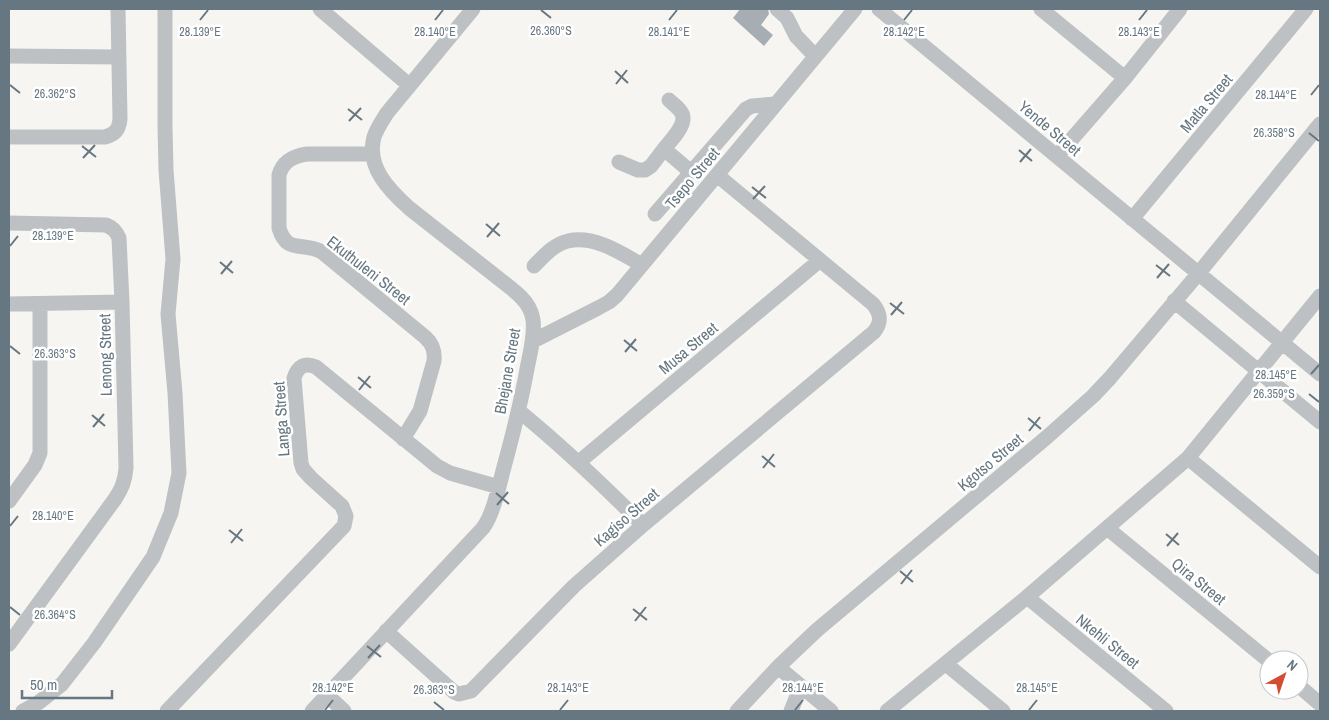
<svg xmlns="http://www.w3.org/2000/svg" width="1329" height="720" font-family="'Archivo Narrow',sans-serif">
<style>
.building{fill:#a7aeb3}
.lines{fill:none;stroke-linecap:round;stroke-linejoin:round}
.minor{stroke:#bdc1c4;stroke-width:15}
.ticks{fill:none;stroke:#677781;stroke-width:2}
.labels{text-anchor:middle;stroke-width:5;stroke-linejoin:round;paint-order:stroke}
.street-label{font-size:16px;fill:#677781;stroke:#fff}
.ticks-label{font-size:12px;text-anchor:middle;fill:#677781;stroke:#fff;stroke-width:5;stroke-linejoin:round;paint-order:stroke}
</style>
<rect width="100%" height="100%" fill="#f6f5f2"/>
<!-- building -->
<path class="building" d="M740,9H768L769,14L761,25L773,35L764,46L733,18Z"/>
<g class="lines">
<!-- minor -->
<path class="minor" d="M320,9L409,85
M777,9L787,18L796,36L815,56
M879,9L1320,374
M1041,9L1125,78
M9,56L119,57
M669,100C673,104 678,107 681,112C689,123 671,140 664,149L691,172
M9,137H105C115,134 119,130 120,119L118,9
M372,154H307C293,156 283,161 279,175V228C287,255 303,241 322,252L425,337C433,344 435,351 434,361L420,411L403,439
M1057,156L1125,78L1180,9
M619,162L638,170H645L651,166L664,149
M655,214L746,109L752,106L775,104
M1132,219L1306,9
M9,223L106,225C113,228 116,231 119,238L122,302L126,468C125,481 122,488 115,499L9,644
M534,266C543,257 554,244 568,241C594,235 621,253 642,265
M1174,301L1320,422
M9,304L122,302
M533,341L598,308L609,302L617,295L855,9
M519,411C563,447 603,485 643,525
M1188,458L1320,567
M579,462L819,261
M9,501L35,465L40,453V304
M1107,528L1269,661
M1027,597L1166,711
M386,631L454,692L459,694L471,691L574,586L643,525L874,332C882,322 881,314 873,304L717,175
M946,664L1003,711
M778,667L831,711
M1299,686L1320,704
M327,695L344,711
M23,711L38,703L62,684L94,643L153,557L171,513L179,473L175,393L168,314L173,259L166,170L165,126V9
M167,711L344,526L346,516L342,506L311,478L303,469L301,463L294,378C298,366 305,362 316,367L437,466L450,473L499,487
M312,711L483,528C494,513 499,485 504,467C513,434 521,402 527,369C530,353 535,336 533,320C531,306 522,297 512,289L409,208C389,190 366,167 374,137C377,128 382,121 387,113L473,9
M737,711L778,667L817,630L1047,437L1093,396L1110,378L1198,274L1320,124
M791,711L801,686
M887,711L1027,597L1188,458L1320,296"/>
</g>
<!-- ticks -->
<path class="ticks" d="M541,10L551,18M200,20L208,10M435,20L443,10M669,20L677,10M904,20L912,10M1139,20L1147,10M615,71L628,83M616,84L627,70M10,85L20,93M1311,95L1319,85M348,109L362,120M349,121L361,108M1309,133L1319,141M82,146L96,157M1019,150L1032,161M83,158L95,145M1020,162L1031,149M752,187L766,198M753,199L765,186M486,224L500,236M487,237L499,223M10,246L18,236M220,262L233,273M1156,265L1170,276M221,274L232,261M1157,278L1169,264M890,303L904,314M891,315L902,302M624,340L637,351M10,346L20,354M625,352L636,339M1311,374L1319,365M358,377L371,388M359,390L370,376M1309,394L1319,402M92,415L105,426M1028,418L1041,429M93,427L104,414M1029,431L1040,417M762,456L775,467M763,468L774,454M496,493L509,504M497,505L508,492M10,526L18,516M229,530L243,541M1166,534L1179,545M231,543L242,529M1167,546L1178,533M900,571L913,582M901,584L912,570M10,607L20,615M633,609L647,620M635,621L646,607M367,646L381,657M368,658L380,645M434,702L444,710M325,710L333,700M560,710L568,700M795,710L803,700M1029,710L1037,700"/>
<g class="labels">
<!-- street labels -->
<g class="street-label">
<text transform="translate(1206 103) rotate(-50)" y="6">Matla Street</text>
<text transform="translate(1050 128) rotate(40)" y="6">Yende Street</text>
<text transform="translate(692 178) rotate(-50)" y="6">Tsepo Street</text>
<text transform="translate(369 270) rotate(38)" y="6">Ekuthuleni Street</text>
<text transform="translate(688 348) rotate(-40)" y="6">Musa Street</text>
<text transform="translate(105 355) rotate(-91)" y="6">Lenong Street</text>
<text transform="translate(507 371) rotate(-80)" y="6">Bhejane Street</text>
<text transform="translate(281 419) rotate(-94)" y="6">Langa Street</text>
<text transform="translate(990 462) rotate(-40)" y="6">Kgotso Street</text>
<text transform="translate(626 517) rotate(-41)" y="6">Kagiso Street</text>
<text transform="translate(1199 581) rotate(39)" y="6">Qira Street</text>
<text transform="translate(1108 641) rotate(39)" y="6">Nkehli Street</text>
</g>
</g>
<g class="ticks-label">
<text x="551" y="35">26.360°S</text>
<text x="200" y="36">28.139°E</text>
<text x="435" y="36">28.140°E</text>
<text x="669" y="36">28.141°E</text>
<text x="904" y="36">28.142°E</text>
<text x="1139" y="36">28.143°E</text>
<text x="55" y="98">26.362°S</text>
<text x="1276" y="99">28.144°E</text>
<text x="1274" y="137">26.358°S</text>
<text x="53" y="240">28.139°E</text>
<text x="55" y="358">26.363°S</text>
<text x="1276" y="379">28.145°E</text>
<text x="1274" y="398">26.359°S</text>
<text x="53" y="520">28.140°E</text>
<text x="55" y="619">26.364°S</text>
<text x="333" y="692">28.142°E</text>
<text x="568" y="692">28.143°E</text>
<text x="803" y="692">28.144°E</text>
<text x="1037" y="692">28.145°E</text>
<text x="434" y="694">26.363°S</text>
</g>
<!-- border -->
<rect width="1329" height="720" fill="none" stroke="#677781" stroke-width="20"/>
<!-- north arrow -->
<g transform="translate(1284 675) rotate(40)"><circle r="24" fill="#ffffff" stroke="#c2c9cd"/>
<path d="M0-4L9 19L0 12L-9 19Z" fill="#d34d35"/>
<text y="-8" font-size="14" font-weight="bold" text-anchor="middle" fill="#677781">N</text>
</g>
<!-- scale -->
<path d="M22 690v8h90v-8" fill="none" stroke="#677781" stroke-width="2.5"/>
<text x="30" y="690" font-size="15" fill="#677781" stroke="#ffffff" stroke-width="4" paint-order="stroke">50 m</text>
</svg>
